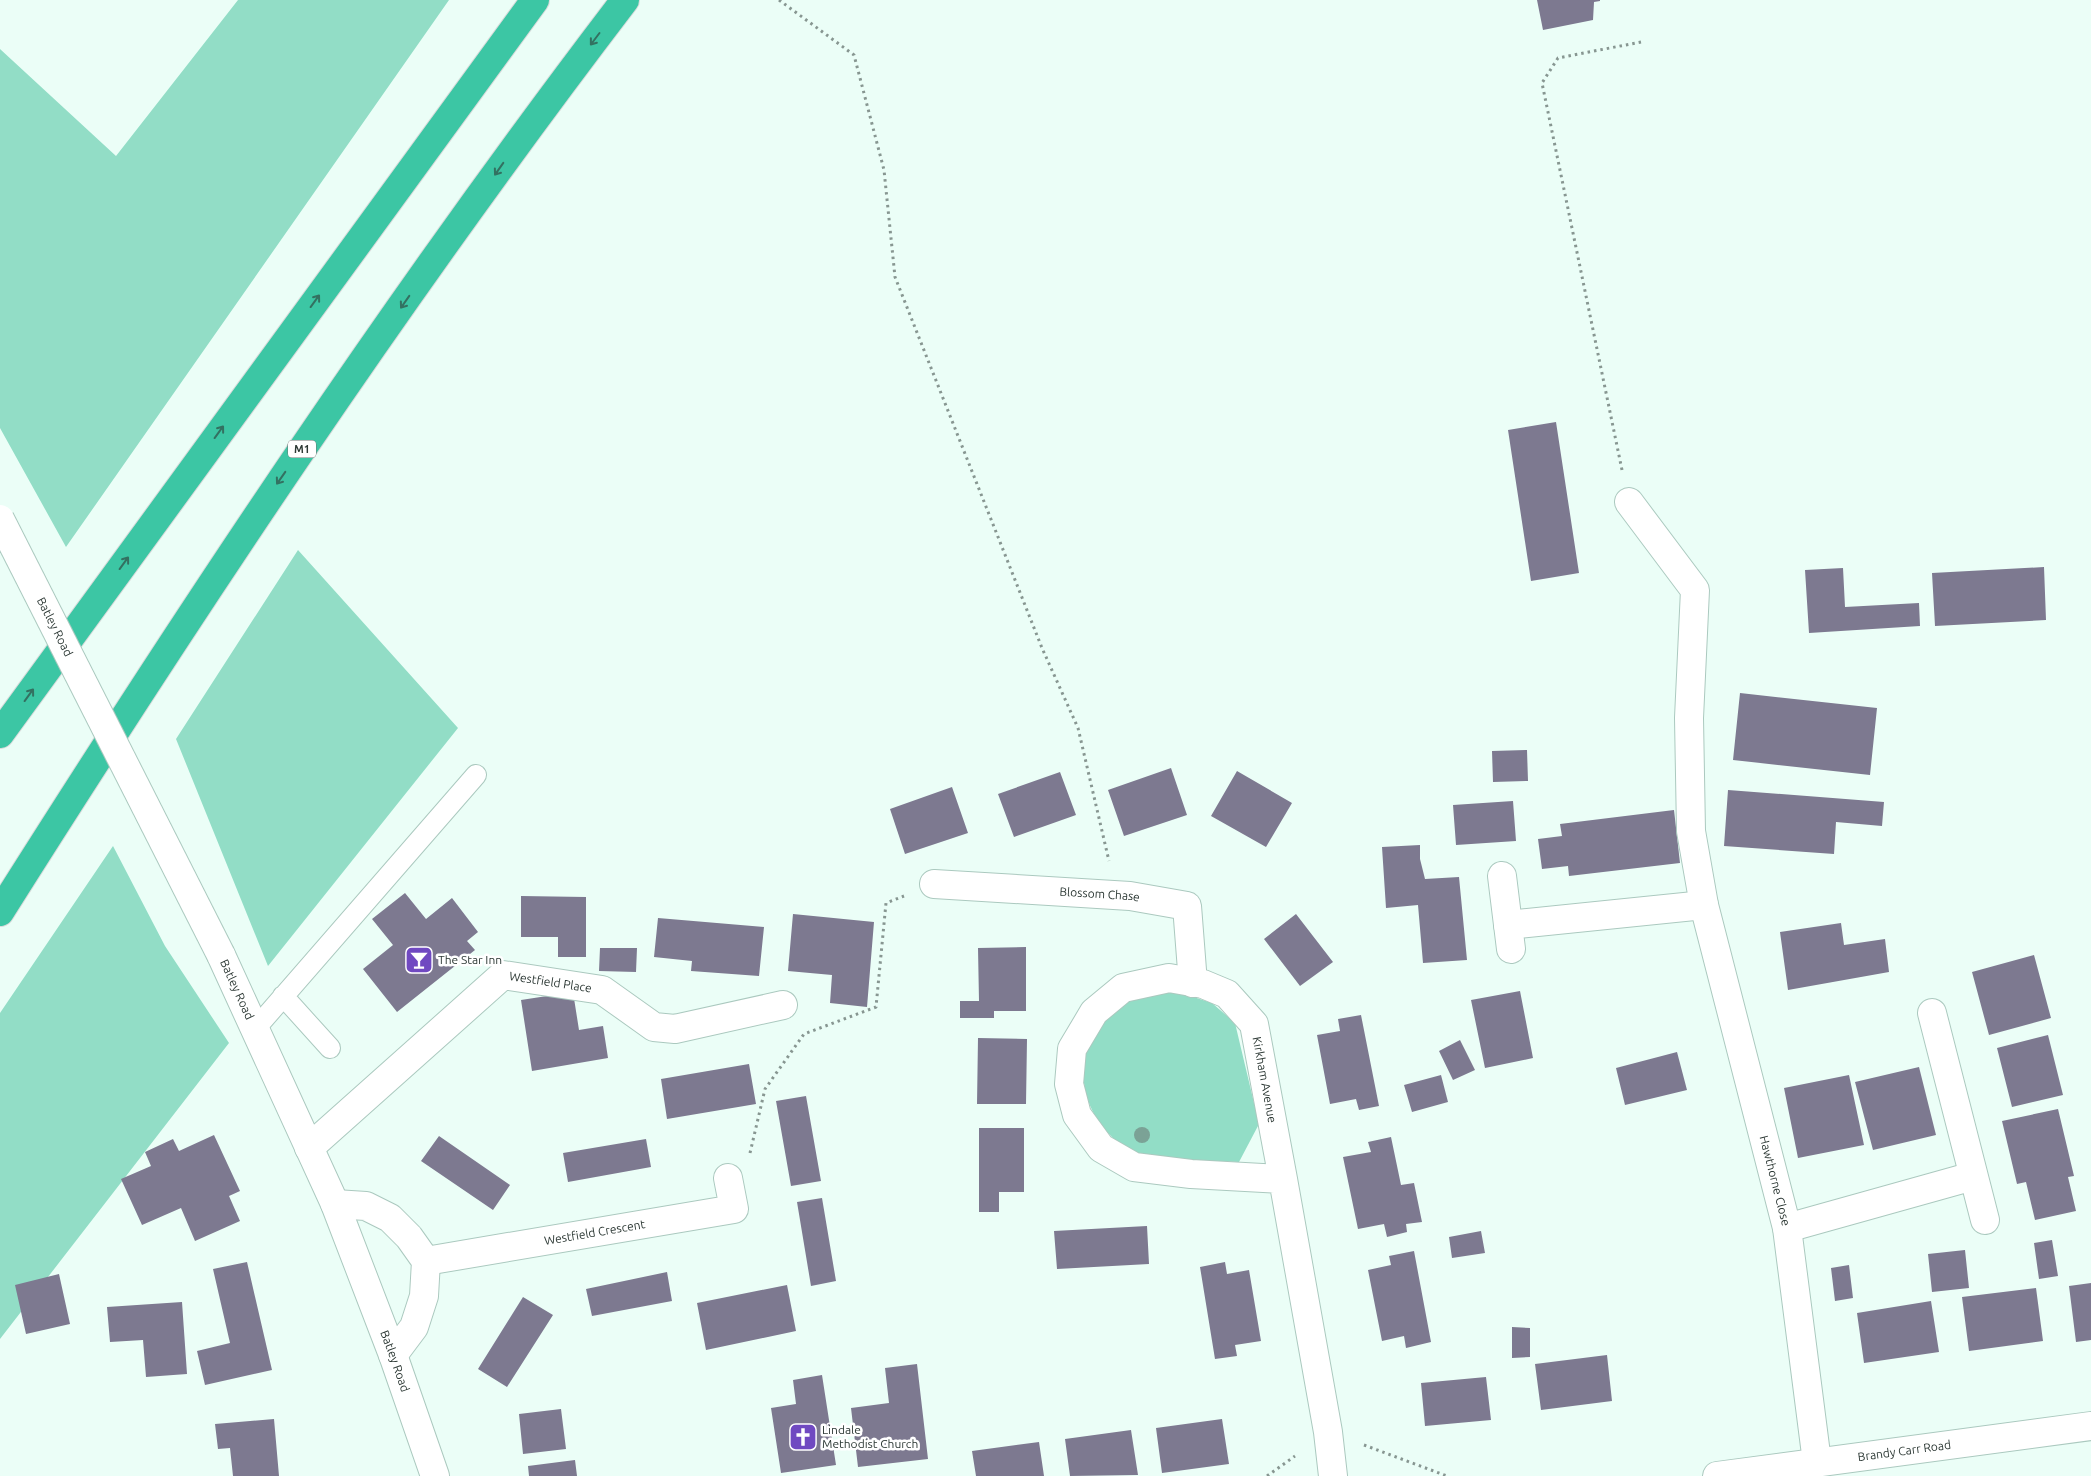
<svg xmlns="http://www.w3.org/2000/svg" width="2091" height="1476" font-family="Ubuntu,sans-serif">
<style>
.green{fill:#92ddc6}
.building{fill:#7d7990}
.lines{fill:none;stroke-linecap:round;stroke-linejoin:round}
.lane-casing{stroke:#abc9bf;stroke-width:22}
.street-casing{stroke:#abc9bf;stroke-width:30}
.secondary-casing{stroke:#abc9bf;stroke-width:30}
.highway-casing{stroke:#d9dbdb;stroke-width:30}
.path{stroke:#879691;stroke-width:3;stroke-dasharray:2.5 4;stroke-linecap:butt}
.lane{stroke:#fff;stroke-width:20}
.street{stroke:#fff;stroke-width:28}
.secondary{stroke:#fff;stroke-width:28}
.highway{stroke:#3cc6a4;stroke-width:28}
.secondary-bridge-casing{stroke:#abc9bf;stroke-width:30;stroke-linecap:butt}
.secondary-bridge{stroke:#fff;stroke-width:28}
.tree{fill:#7ba296}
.oneway{stroke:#337161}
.labels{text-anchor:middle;stroke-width:5;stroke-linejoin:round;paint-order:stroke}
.shield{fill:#fff;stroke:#6c7472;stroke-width:1}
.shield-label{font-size:11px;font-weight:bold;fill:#2d3935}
.street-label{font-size:12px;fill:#2d3935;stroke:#fff}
.poi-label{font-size:12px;fill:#2d3935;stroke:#fff;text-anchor:start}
</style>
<rect width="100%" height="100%" fill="#ebfef7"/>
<!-- green -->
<path class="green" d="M238,0H449L66,547L0,428V49L116,156Z
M298,550L458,728L268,966L176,739Z
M113,846L165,946L229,1043L0,1339V1013Z
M1178,992L1212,1003L1235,1023L1259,1124L1239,1162C1207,1161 1150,1162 1123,1147C1118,1144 1113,1138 1109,1134C1073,1097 1074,1039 1117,1008C1136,994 1157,993 1178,992Z"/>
<!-- building -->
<path class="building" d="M1537,0H1600V1L1594,2L1593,20L1543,30Z
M1556,422L1579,573L1531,581L1508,430Z
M2044,567L2046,620L1935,626L1932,573Z
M1843,568L1845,607L1919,603L1920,626L1809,633L1805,570Z
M1740,693L1877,708L1870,775L1733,760Z
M1527,750L1528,781L1493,782L1492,751Z
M1171,768L1187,815L1124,836L1108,790Z
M1237,771L1292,803L1266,847L1211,816Z
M1060,772L1076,815L1014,837L998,794Z
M952,787L968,833L905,854L890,809Z
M1728,790L1884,802L1882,826L1836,822L1834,854L1724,846Z
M1513,801L1516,841L1456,845L1453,805Z
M1674,810L1680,863L1569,876L1568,866L1542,869L1538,839L1562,836L1560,824Z
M1420,845V859L1425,879L1459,877L1467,960L1423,963L1418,905L1386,908L1382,847Z
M405,893L426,919L452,898L478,932L467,941L475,950L397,1012L363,969L393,945L372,919Z
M521,896L586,897V957H558V937H521Z
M793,914L874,922L867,1007L830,1003L832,975L788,971Z
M1296,914L1333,962L1300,986L1264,939Z
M658,918L764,927L759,976L691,971L692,961L654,957Z
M1841,923L1844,945L1885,939L1889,972L1788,990L1780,932Z
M1026,947V1011H994V1018H960V1001H979L978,948Z
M600,948H637L636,972L599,971Z
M2034,955L2051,1018L1989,1035L1972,972Z
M1520,991L1533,1058L1485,1068L1471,1000Z
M573,992L579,1030L603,1026L608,1058L532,1071L521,1000Z
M1361,1015L1379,1106L1359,1110L1356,1099L1330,1104L1317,1035L1340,1031L1338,1019Z
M2048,1035L2063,1095L2012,1107L1997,1048Z
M978,1038L1027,1039L1026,1104H977Z
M1460,1040L1475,1070L1453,1080L1439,1051Z
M1677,1052L1687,1090L1625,1105L1616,1068Z
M749,1064L756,1104L667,1119L661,1079Z
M1919,1067L1936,1135L1873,1150L1855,1082Z
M1441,1075L1448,1102L1412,1112L1404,1085Z
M1849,1075L1864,1145L1798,1158L1784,1088Z
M806,1096L821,1181L791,1186L776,1101Z
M2058,1109L2074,1176L2068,1177L2076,1211L2035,1220L2026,1182L2017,1184L2002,1121Z
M979,1128H1024V1192H999V1212H979Z
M214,1135L240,1191L229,1196L240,1221L195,1241L181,1208L142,1225L121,1179L151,1166L145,1152L173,1139L179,1151Z
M439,1136L510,1185L493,1210L421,1161Z
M1391,1137L1401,1185L1414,1183L1422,1222L1406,1224L1407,1232L1387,1237L1384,1224L1358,1229L1343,1157L1371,1152L1368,1142Z
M646,1139L651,1167L568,1182L563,1153Z
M822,1198L836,1281L811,1286L797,1202Z
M1147,1226L1149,1264L1057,1269L1054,1231Z
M1481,1231L1485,1253L1452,1258L1449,1237Z
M2052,1240L2058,1276L2039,1279L2034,1243Z
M1965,1250L1969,1288L1932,1292L1928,1254Z
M1414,1251L1431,1342L1406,1348L1404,1336L1382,1341L1368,1270L1391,1265L1389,1256Z
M247,1262L272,1370L205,1385L197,1351L230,1343L213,1269Z
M1225,1262L1227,1274L1249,1270L1261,1341L1235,1345L1237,1356L1215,1359L1200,1267Z
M1849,1265L1853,1298L1835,1301L1831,1268Z
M667,1272L672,1301L592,1316L586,1289Z
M59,1274L70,1324L26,1334L15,1285Z
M2091,1283V1340L2076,1342L2069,1286Z
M787,1285L796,1331L706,1350L697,1303Z
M2036,1288L2043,1341L1969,1351L1962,1297Z
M523,1297L553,1315L507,1387L478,1369Z
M1931,1301L1939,1352L1864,1363L1857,1313Z
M182,1302L187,1374L146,1377L143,1340L110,1342L107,1307Z
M1512,1327L1530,1328V1357L1512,1358Z
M1607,1355L1612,1401L1541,1410L1535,1364Z
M917,1364L928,1459L858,1467L851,1408L889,1403L885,1368Z
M822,1375L836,1465L781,1473L771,1408L796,1404L793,1380Z
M1486,1377L1491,1420L1425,1426L1421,1383Z
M561,1409L566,1449L523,1454L519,1414Z
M274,1419L279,1476H233L230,1448L218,1449L215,1424Z
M1222,1419L1229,1464L1162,1473L1156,1428Z
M1131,1430L1138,1475L1070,1476L1065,1439Z
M1039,1442L1044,1476H976L972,1451Z
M575,1460L577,1476H529L528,1466Z"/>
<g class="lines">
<defs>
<path id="lane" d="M283,996L330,1048
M255,1029L476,775"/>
<g id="street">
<path id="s1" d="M1629,502L1695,590L1689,718L1691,831L1704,905L1787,1228L1817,1462"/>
<path d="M1502,876L1511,949"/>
<path id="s2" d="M934,884L1130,896L1187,906L1193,983"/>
<path d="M1508,925L1704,905"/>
<path d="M1932,1013L1985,1220"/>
<path id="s3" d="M309,1148L503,975L602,990L654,1027L675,1029L783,1005"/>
<path id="s4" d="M1283,1179L1191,1174L1134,1167L1101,1148L1077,1115L1069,1084L1072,1049L1094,1012L1123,988L1169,978L1203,984L1227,994L1254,1024L1283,1179L1328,1432L1333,1476"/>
<path d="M335,1204L366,1206L390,1218L409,1237L426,1261L424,1296L414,1327L393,1355"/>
<path d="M1787,1228L1973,1176"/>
<path id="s5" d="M426,1261L734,1209L728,1178"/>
</g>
<g id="secondary">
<path id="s6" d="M221,955L335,1204L393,1355L435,1476"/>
<path id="s7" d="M1717,1476L2091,1426"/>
</g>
<path id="highway" d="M0,734L535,0
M0,912C197,600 401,293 625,0"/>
</defs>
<!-- lane casing -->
<use href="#lane" class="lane-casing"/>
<!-- street casing -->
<use href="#street" class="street-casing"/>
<!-- secondary casing -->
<use href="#secondary" class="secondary-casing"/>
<!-- highway casing -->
<use href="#highway" class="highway-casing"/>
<!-- path -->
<path class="path" d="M779,0L854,55L884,170L895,277L1042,648L1078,728L1109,861
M1622,470L1542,83L1558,58L1641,42
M750,1153L765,1089L804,1034L876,1007L886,903L904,896
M1364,1445L1447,1476
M1267,1476L1295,1456"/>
<!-- lane -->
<use href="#lane" class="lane"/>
<!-- street -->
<use href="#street" class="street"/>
<!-- secondary -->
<use href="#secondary" class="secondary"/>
<!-- highway -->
<use href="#highway" class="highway"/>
<defs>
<g id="secondary-bridge">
<path id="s8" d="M0,519L221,955"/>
</g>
</defs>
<!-- secondary-bridge casing -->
<use href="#secondary-bridge" class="secondary-bridge-casing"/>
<!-- secondary-bridge -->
<use href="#secondary-bridge" class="secondary-bridge"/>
</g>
<!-- trees -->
<circle class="tree" cx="1142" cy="1135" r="8"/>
<!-- one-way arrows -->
<defs><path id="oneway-shaft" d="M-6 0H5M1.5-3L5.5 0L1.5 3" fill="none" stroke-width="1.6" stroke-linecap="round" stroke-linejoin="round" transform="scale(1.25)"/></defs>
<g class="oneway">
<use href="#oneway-shaft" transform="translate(595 39) rotate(127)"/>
<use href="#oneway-shaft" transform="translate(499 169) rotate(125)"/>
<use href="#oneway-shaft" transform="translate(315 301) rotate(-54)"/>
<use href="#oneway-shaft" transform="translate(405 302) rotate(125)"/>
<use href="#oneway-shaft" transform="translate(219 432) rotate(-54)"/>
<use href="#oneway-shaft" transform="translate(281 478) rotate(125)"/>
<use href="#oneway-shaft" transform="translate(124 563) rotate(-54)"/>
<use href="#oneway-shaft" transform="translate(29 695) rotate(-54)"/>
</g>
<!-- icons -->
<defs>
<symbol id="bar-square" viewBox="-11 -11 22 22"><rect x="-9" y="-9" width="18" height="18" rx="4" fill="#7049c1" stroke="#fff"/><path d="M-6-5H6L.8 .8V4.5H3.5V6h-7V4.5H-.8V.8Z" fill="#fff"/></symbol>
<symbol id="church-square" viewBox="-11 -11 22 22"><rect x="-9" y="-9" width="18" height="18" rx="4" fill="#7049c1" stroke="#fff"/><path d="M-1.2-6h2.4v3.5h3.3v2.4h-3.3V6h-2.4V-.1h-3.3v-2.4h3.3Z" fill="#fff"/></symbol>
</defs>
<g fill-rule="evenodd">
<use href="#bar-square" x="403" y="944" width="32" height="32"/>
<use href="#church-square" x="787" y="1421" width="32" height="32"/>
</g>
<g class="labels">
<!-- shield labels -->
<rect class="shield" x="288" y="440.5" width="28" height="17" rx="4"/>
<g class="shield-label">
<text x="302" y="453">M1</text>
</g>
<!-- street labels -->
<g class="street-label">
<text dy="4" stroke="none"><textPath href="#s8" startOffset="121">Batley Road</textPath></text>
<text dy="4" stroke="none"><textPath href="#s2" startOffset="166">Blossom Chase</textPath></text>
<text dy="4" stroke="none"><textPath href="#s3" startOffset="308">Westfield Place</textPath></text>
<text dy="4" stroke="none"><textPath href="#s6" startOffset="38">Batley Road</textPath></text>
<text dy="4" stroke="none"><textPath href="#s4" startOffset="581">Kirkham Avenue</textPath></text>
<text dy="4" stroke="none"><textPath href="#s1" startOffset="711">Hawthorne Close</textPath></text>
<text dy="4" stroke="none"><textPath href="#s5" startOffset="171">Westfield Crescent</textPath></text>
<text dy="4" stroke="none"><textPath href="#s6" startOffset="442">Batley Road</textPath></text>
<text dy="4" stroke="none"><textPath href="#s7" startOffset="189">Brandy Carr Road</textPath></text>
</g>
<!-- poi labels -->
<g class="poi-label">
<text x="438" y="964">The Star Inn</text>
<text x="822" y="1434">Lindale<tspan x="822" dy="14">Methodist Church</tspan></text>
</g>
</g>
</svg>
